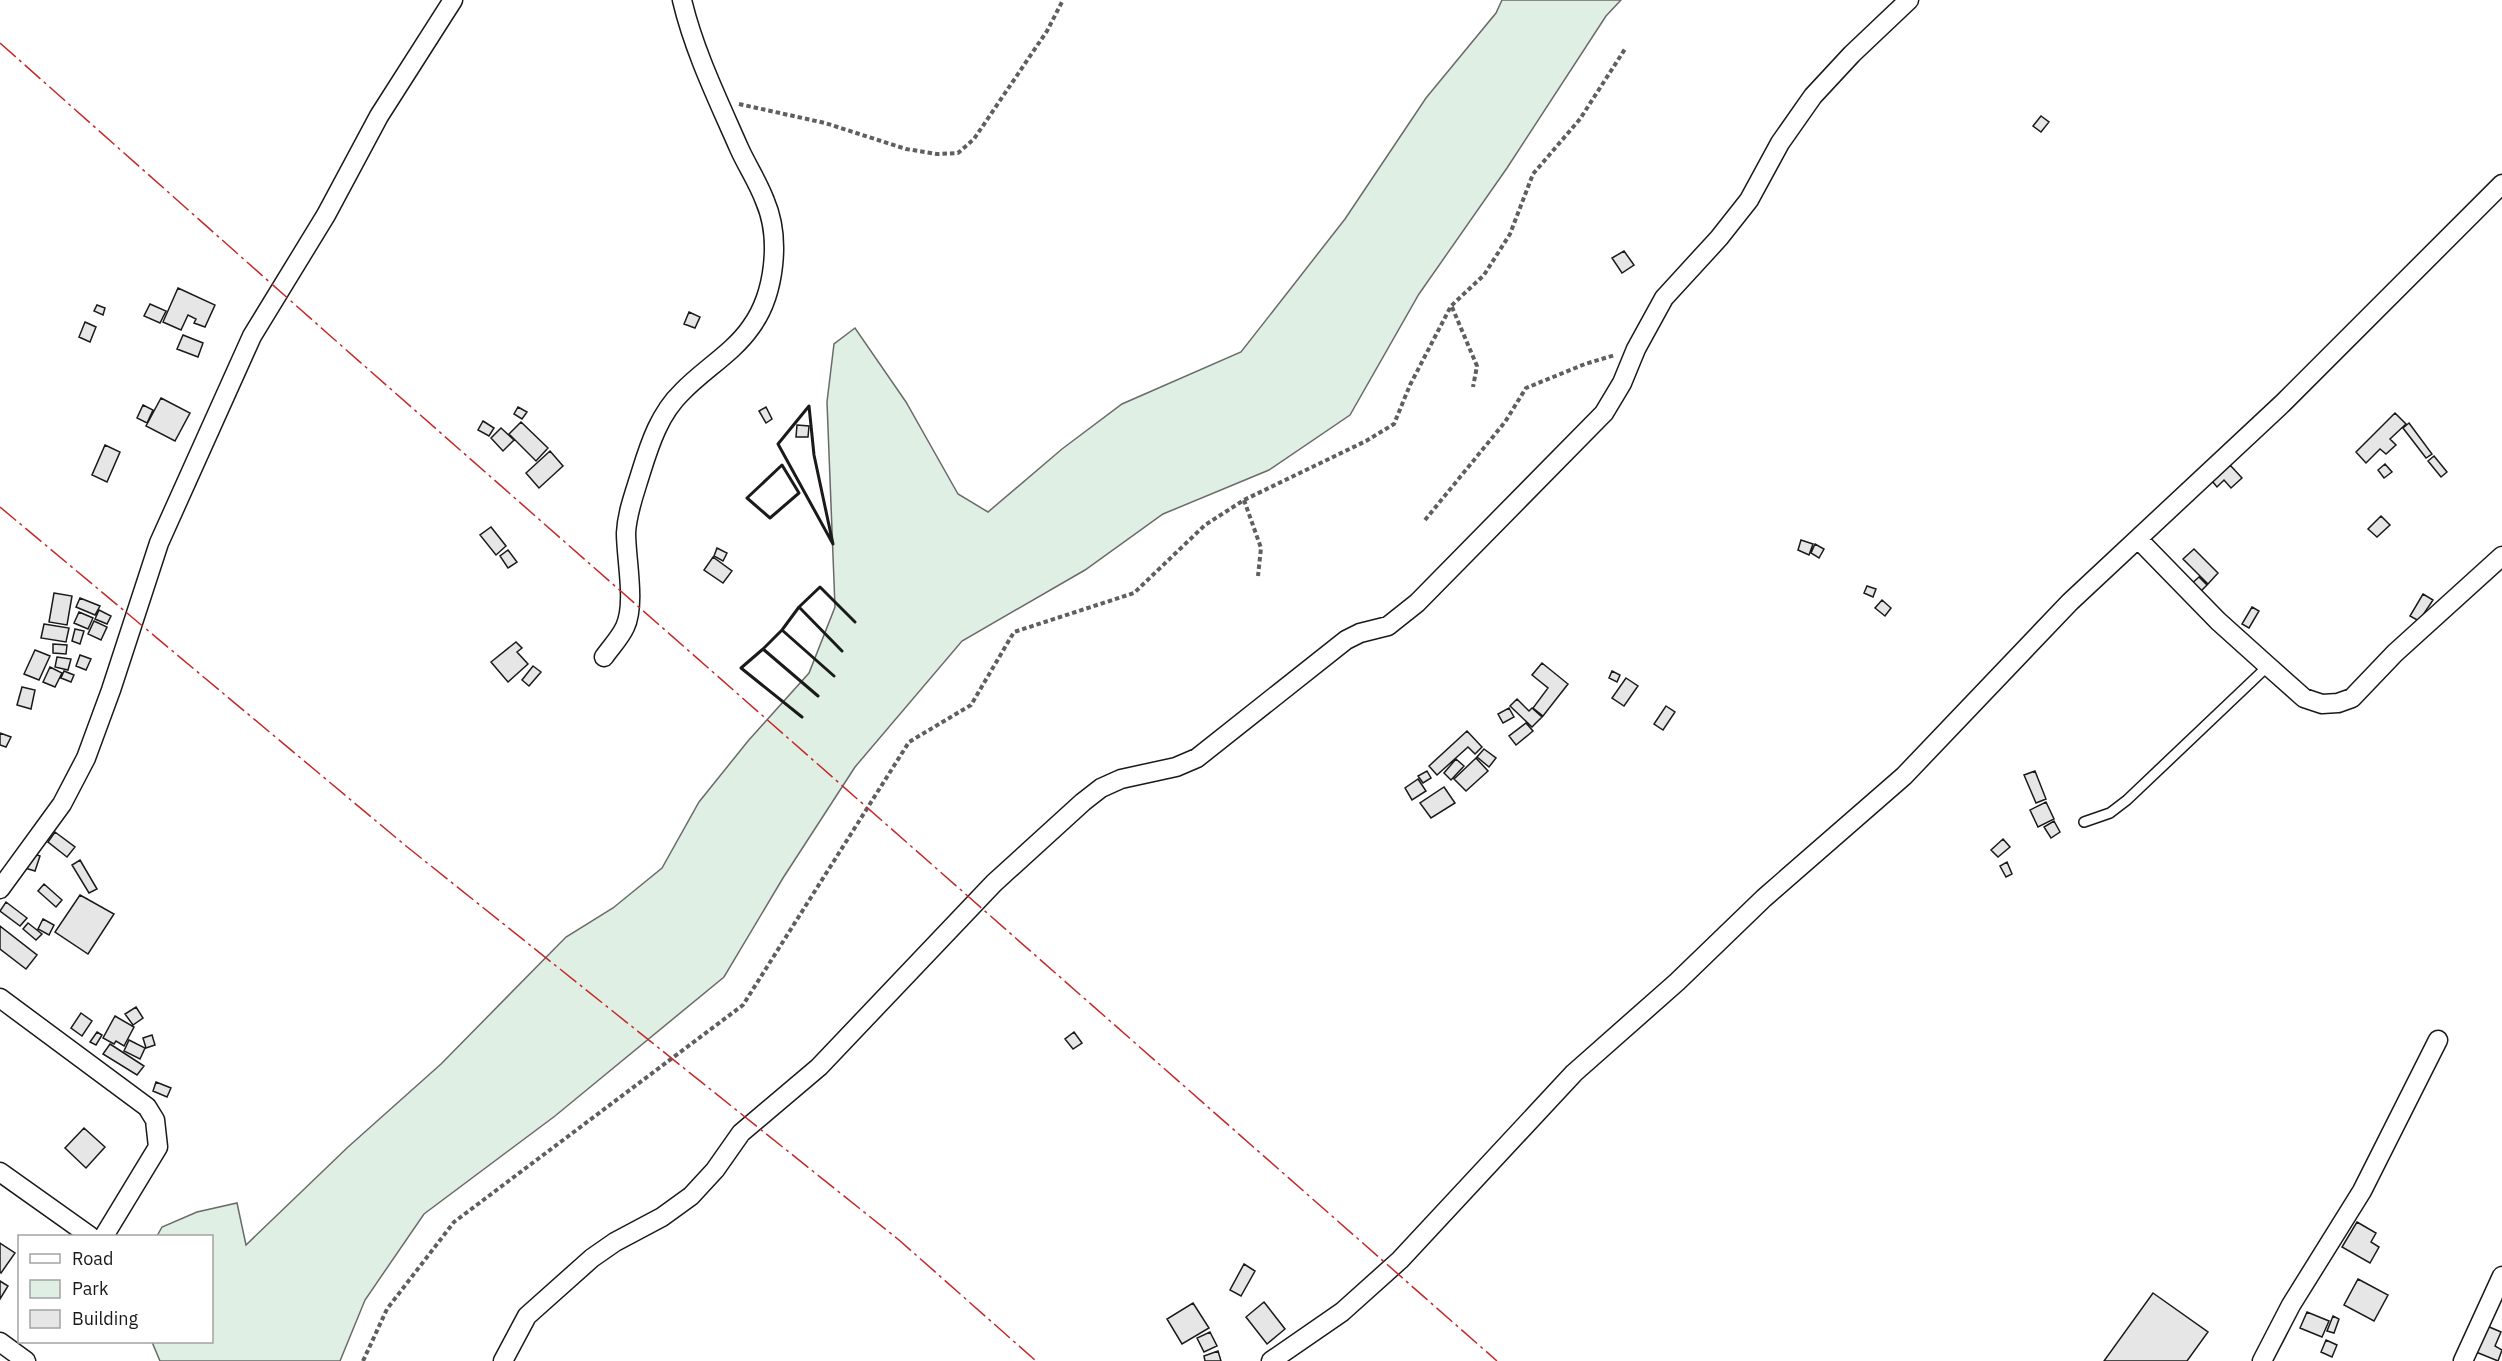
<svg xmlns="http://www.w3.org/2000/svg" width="2502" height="1361" font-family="'IBM Plex Sans',sans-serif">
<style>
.green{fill:#e0efe3;stroke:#6a6a6a;stroke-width:1.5}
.building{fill:#e6e6e6;stroke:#1a1a1a;stroke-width:1.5}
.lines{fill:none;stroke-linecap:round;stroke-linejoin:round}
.lane-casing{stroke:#1a1a1a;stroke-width:12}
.street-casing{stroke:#1a1a1a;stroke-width:21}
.path{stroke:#5f5f5f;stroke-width:4;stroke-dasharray:4.5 3;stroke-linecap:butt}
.lane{stroke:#fff;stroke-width:9}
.street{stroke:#fff;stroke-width:18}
.wall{stroke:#1a1a1a;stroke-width:3}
.power{stroke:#c62828;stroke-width:1.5;stroke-dasharray:21 4.5 3 4.5;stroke-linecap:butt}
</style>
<rect width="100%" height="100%" fill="#fff"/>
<!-- green -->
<path class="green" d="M1502,0H1621L1606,16L1507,168L1419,294L1350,415L1269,470L1163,514L1085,570L962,641L855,767L783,878L724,977L555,1116L424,1214L365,1300L340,1361H160L152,1342H212V1236H157L162,1227L197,1212L237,1203L246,1245L348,1147L441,1064L566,937L613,908L662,868L699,802L748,741L809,673L835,607L827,402L834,344L855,328L906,402L958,494L988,512L1062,449L1122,404L1241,352L1345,219L1426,98L1496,13Z"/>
<!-- building -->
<path class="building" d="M2041,116L2049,122L2041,132L2033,126Z
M1624,251L1634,265L1622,273L1612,258Z
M178,288L215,305L205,327L194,323L196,319L188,315L181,330L163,322Z
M150,304L166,311L160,323L144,316Z
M97,305L105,308L103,315L94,311Z
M689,312L700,317L695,328L684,324Z
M85,322L96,327L90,342L79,337Z
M183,335L203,343L198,357L177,349Z
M161,398L190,413L175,441L146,426Z
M143,405L153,410L147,423L137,418Z
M518,407L527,412L522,419L514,414Z
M766,407L772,419L766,423L759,411Z
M2395,413L2406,424L2390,439L2396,445L2386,454L2380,449L2366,463L2356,452Z
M483,421L494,428L489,436L478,430Z
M521,422L548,448L536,461L509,434Z
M2409,423L2432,454L2426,458L2403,428Z
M797,425L809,426L808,437H796Z
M501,428L514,440L503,451L491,438Z
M105,445L120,452L107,482L92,475Z
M550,451L563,466L539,488L526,473Z
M2434,456L2447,472L2441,477L2428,461Z
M2385,464L2392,472L2384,478L2378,470Z
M2230,465L2242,478L2231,488L2224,480L2217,487L2212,481Z
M2381,516L2390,525L2377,537L2368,529Z
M491,527L506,546L496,555L480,535Z
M1801,540L1813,544L1809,555L1798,550Z
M1815,544L1824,549L1819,558L1811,553Z
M717,548L727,553L723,561L714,556Z
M2194,549L2218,573L2208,584L2183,559Z
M508,550L517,562L508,568L500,556Z
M713,557L732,571L723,583L704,570Z
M2199,577L2207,585L2199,593L2190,585Z
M1867,586L1876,589L1873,597L1864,593Z
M54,593L72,596L67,625L49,622Z
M2423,594L2433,600L2419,621L2410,616Z
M80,598L100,606L95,615L76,607Z
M1882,600L1891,608L1885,616L1875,608Z
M2252,607L2259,611L2249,628L2242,624Z
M99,610L111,616L107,624L95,619Z
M79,612L93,618L88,629L74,623Z
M94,621L107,627L101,640L88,634Z
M44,624L69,628L66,642L41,638Z
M75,629L84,631L80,644L72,641Z
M516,642L522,648L517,652L528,664L508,682L491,662Z
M53,644L67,645L66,654L53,653Z
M35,650L50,656L39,680L24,674Z
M80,655L91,659L86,670L76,666Z
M57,657L71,659L68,670L55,667Z
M1542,663L1568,684L1543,716L1533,708L1548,688L1532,675Z
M533,666L541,672L529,686L522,680Z
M50,667L62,673L55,687L43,682Z
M64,671L74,675L71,682L61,678Z
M1612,671L1620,675L1617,682L1609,678Z
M1626,678L1638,686L1624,706L1612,698Z
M22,687L35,690L31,709L17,705Z
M1517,699L1529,711L1532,708L1542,717L1532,727L1510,706Z
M1666,706L1675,712L1663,730L1654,724Z
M1509,708L1514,717L1503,723L1498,714Z
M1526,723L1533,731L1516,745L1509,736Z
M1467,731L1482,747L1475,754L1468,747L1437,775L1429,766Z
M0,733L11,737L6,747L0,745Z
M1484,749L1496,758L1489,767L1477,757Z
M1476,758L1488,771L1466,791L1454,779Z
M1456,759L1464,766L1451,780L1444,773Z
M1427,771L1431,778L1423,783L1418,776Z
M2035,771L2046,799L2036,803L2024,775Z
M1418,779L1426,791L1412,800L1405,788Z
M1444,787L1455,803L1431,818L1420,803Z
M2046,802L2054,819L2038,827L2030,810Z
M2054,821L2060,832L2051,838L2044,827Z
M55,832L75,847L67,857L48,842Z
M2003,839L2010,847L1998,857L1991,850Z
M31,853L40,856L35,871L25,868Z
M80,860L97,889L89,893L72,865Z
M2007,862L2012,874L2006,877L2000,866Z
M44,884L62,900L56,907L38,891Z
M80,895L114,914L88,954L55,932Z
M6,902L27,918L20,926L0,911Z
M43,919L54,925L49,935L38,929Z
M28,923L42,934L36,940L23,929Z
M0,926L37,955L26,969L0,949Z
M136,1007L143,1018L133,1025L125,1014Z
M81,1013L92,1021L82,1036L71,1028Z
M115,1016L134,1027L124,1046L116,1041L114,1044L103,1038Z
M97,1032L102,1035L96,1045L90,1042Z
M1074,1032L1082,1043L1073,1049L1065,1039Z
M152,1035L155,1045L146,1048L143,1038Z
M129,1040L145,1048L140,1059L124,1051Z
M110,1044L144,1066L137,1075L103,1054Z
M156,1082L171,1088L167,1097L153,1091Z
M84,1128L105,1147L86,1168L65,1148Z
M2357,1222L2376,1233L2371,1242L2379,1247L2370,1263L2342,1247Z
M0,1243L15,1253L1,1273L0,1272Z
M1244,1264L1255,1271L1241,1296L1230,1290Z
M2358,1279L2388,1295L2374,1321L2344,1305Z
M0,1281L8,1286L0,1299Z
M2153,1293L2208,1332L2187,1361H2104Z
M1264,1302L1285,1329L1267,1344L1246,1317Z
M1193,1303L1209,1328L1182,1344L1167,1319Z
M2307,1312L2329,1321L2322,1337L2300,1328Z
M2333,1316L2339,1319L2334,1333L2327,1331Z
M2487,1326L2501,1332L2495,1346L2502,1350L2498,1361L2476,1352Z
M1210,1332L1217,1346L1204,1352L1197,1338Z
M2326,1340L2337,1345L2332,1357L2321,1352Z
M1218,1351L1221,1361H1205L1204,1356Z"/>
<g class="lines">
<defs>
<path id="lane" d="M2084,822L2110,813L2127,800L2268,666"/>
<path id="street" d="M2139,540L2218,621L2268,666L2304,698L2322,704L2338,703L2352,698L2395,653L2502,556
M604,657C611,647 620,638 625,627C636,604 626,559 626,533C627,512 635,492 641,472C650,443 660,413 682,392C704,369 733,353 751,327C775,294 781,238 765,201C758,182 747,166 739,148C718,100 694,51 682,0
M0,889L62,804L86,758L111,690L159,543L252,336L326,215L379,116L453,0
M0,998L147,1107L155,1120L158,1147L104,1236
M0,1172L90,1236
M0,1342L26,1361
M503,1361L527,1316L592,1258L615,1242L662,1217L691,1196L715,1170L741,1133L819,1067L994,883L1083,802L1101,788L1121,779L1176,767L1197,758L1346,640L1360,633L1388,626L1417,603L1604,413L1622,383L1636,349L1664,298L1719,238L1749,200L1780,143L1813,96L1852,54L1909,0
M1271,1361L1342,1312L1400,1260L1574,1073L1677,982L1764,898L1904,776L2070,602L2283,403L2502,184
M2262,1361L2291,1305L2362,1191L2438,1040
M2463,1361L2502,1276"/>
</defs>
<!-- lane casing -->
<use href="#lane" class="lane-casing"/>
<!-- street casing -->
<use href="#street" class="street-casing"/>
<!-- path -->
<path class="path" d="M739,104L825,123L906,149L937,154L958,153L974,139L1047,31L1063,0
M1452,307L1477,366L1473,387
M1244,500L1261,548L1258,576
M1425,520L1505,422L1526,388L1585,364L1615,355
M363,1361L387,1309L454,1222L743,1005L909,742L971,705L1014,632L1134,593L1205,525L1244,500L1366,441L1394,424L1410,385L1451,306L1484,275L1510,234L1533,174L1580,119L1625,49"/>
<!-- lane -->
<use href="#lane" class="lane"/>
<!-- street -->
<use href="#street" class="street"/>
<!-- wall -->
<path class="wall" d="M809,406L814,455L833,544L778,444Z
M782,465L799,493L770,518L747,498Z
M799,607L820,587L855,622
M782,630L799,607L842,651
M763,649L782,630L834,676
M802,717L741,668L763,649L818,696"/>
<!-- power -->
<path class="power" d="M0,43L327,333L1497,1361
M0,507L406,846L899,1240L1036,1361"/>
</g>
<!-- legend -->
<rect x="18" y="1235" width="195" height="108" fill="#ffffff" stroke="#a3a3a3" stroke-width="1.5"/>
<rect x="30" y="1254" width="30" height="9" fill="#ffffff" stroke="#a3a3a3" stroke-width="1.5"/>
<text x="72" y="1265" font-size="18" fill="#1a1a1a">Road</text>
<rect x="30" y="1280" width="30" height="18" fill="#e0efe3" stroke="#a3a3a3" stroke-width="1.5"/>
<text x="72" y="1295" font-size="18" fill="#1a1a1a">Park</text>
<rect x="30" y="1310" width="30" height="18" fill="#e6e6e6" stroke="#a3a3a3" stroke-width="1.5"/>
<text x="72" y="1325" font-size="18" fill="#1a1a1a">Building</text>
</svg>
